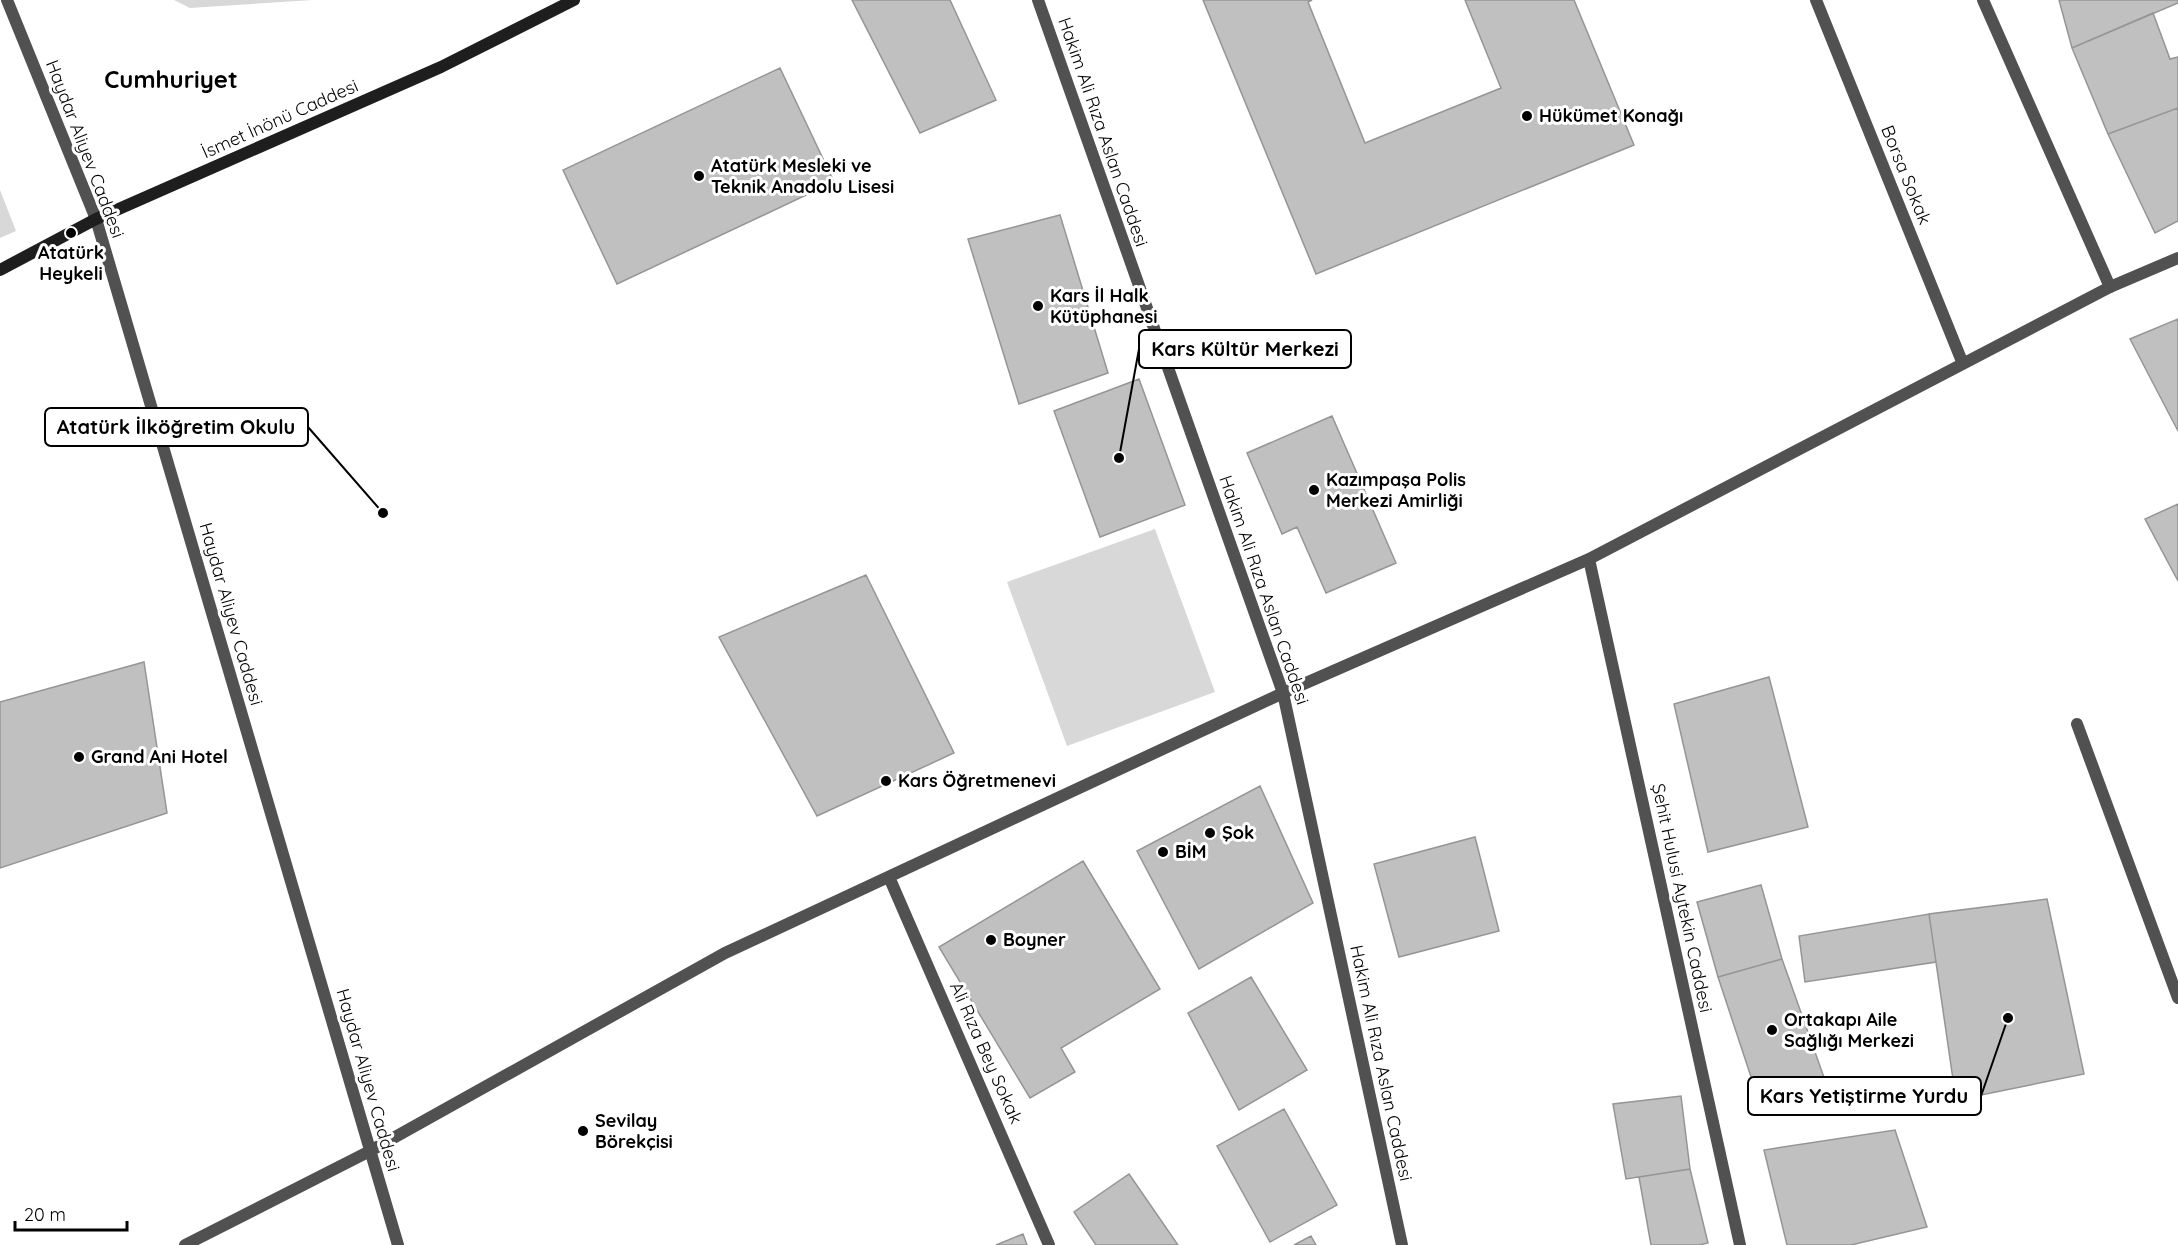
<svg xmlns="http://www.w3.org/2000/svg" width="2178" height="1245" font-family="Quicksand,sans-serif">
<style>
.green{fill:#d8d8d8}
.building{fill:#c0c0c0;stroke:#959595;stroke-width:1.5}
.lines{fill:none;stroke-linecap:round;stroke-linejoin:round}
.service{stroke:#515151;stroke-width:12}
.minor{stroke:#515151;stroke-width:12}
.secondary{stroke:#1e1e1e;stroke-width:12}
.poi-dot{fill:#000;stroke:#fff;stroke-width:2}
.labels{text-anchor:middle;stroke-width:6;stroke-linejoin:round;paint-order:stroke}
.poi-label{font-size:18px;font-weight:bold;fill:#000;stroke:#fff;text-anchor:start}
.street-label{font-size:18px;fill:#000;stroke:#fff}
.district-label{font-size:24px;font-weight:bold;fill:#000;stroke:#fff}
.leader{fill:none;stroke:#000;stroke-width:2}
.callout-dot{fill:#000;stroke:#fff;stroke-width:2}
.callout{fill:#fff;stroke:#000;stroke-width:2}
.callout-label{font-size:20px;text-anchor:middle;font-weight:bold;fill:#000}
</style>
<rect width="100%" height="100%" fill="#fff"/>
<!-- green -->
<path class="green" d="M174,0H313L190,8Z
M0,190L16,231L0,238Z
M1155,529L1215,692L1067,746L1007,582Z"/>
<!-- building -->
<path class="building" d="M852,0H950L996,100L920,133Z
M1203,0H1312L1308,2L1365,143L1501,88L1465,0H1574L1634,145L1316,274Z
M2059,0H2178V3L2072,48Z
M2153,13L2170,59L2178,57V108L2108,134L2072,48Z
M780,68L834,182L617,284L563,170Z
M2178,108V221L2155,233L2108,134Z
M1060,215L1108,373L1019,404L968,239Z
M2178,319V431L2130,339Z
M1139,379L1185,505L1100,537L1054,411Z
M1332,416L1396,563L1326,593L1297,527L1282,534L1247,453Z
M2178,504V581L2145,519Z
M866,575L954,753L817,816L719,637Z
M144,662L167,813L0,868V702Z
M1769,677L1808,827L1708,852L1674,704Z
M1260,786L1313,903L1199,969L1137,851Z
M1475,837L1499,931L1399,957L1374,864Z
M1083,861L1160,989L1061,1048L1075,1072L1030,1098L939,947Z
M1761,885L1782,959L1718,977L1697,902Z
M2047,899L2084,1074L1956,1100L1929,914Z
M1929,914L1936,962L1805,982L1799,936Z
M1782,959L1826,1083L1762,1110L1718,977Z
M1251,977L1307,1070L1239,1110L1188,1013Z
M1681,1096L1690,1169L1626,1179L1613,1104Z
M1284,1109L1337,1205L1270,1242L1217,1146Z
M1895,1130L1927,1227L1851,1245H1787L1764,1150Z
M1690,1169L1708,1243L1699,1245H1651L1639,1177Z
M1129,1174L1178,1245H1096L1074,1212Z
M1023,1234L1027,1245H996Z
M1311,1236L1316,1245H1294Z"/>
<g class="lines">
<!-- service -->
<path class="service" d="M1983,0L2110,287
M2077,724L2178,998"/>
<!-- minor -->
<path class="minor" d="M7,0L96,219L398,1245
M1038,0L1283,693L1402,1245
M1816,0L1963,364
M1589,559L1740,1245
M889,877L1049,1245
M185,1245L370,1151L725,953L1283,693L1589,559L2110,287L2178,258"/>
<!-- secondary -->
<path class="secondary" d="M0,270L96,219L441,67L574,0"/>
</g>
<!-- markers -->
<g class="poi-dot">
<circle cx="1527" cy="116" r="6"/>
<circle cx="699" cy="176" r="6"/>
<circle cx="71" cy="233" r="6"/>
<circle cx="1038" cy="306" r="6"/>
<circle cx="1314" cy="490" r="6"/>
<circle cx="79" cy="757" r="6"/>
<circle cx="886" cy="781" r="6"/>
<circle cx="1210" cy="833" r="6"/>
<circle cx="1163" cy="852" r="6"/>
<circle cx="991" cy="940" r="6"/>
<circle cx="1772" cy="1030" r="6"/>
<circle cx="583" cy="1131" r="6"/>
</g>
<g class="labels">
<!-- poi labels -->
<g class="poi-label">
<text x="1539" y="122">Hükümet Konağı</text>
<text x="711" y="172">Atatürk Mesleki ve<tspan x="711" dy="21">Teknik Anadolu Lisesi</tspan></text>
<text x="71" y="259" text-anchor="middle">Atatürk<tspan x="71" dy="21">Heykeli</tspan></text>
<text x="1050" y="302">Kars İl Halk<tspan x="1050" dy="21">Kütüphanesi</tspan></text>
<text x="1326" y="486">Kazımpaşa Polis<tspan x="1326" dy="21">Merkezi Amirliği</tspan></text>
<text x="91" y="763">Grand Ani Hotel</text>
<text x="898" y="787">Kars Öğretmenevi</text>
<text x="1222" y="839">Şok</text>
<text x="1175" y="858">BİM</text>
<text x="1003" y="946">Boyner</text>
<text x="1784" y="1026">Ortakapı Aile<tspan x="1784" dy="21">Sağlığı Merkezi</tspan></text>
<text x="595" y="1127">Sevilay<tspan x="595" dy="21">Börekçisi</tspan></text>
</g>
<!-- street labels -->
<g class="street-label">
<text transform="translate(280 119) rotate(-24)" y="6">İsmet İnönü Caddesi</text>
<text transform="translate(1103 132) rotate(71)" y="6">Hakim Ali Rıza Aslan Caddesi</text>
<text transform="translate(85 149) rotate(69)" y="6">Haydar Aliyev Caddesi</text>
<text transform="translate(1906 175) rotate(68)" y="6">Borsa Sokak</text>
<text transform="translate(1264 590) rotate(71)" y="6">Hakim Ali Rıza Aslan Caddesi</text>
<text transform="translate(231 614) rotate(74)" y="6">Haydar Aliyev Caddesi</text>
<text transform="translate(1682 898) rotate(78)" y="6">Şehit Hulusi Aytekin Caddesi</text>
<text transform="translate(986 1053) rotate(66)" y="6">Ali Rıza Bey Sokak</text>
<text transform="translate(1381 1063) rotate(78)" y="6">Hakim Ali Rıza Aslan Caddesi</text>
<text transform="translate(368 1080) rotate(74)" y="6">Haydar Aliyev Caddesi</text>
</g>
<!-- district labels -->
<g class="district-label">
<text x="171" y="88">Cumhuriyet</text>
</g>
</g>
<!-- callouts -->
<path class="leader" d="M1119 458L1139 349M383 513L308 427M2008 1018L1981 1096"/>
<g class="callout-dot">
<circle cx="1119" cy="458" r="6"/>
<circle cx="383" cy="513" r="6"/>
<circle cx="2008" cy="1018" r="6"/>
</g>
<g class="callout">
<rect x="1139" y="330" width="212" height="38" rx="6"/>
<rect x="45" y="408" width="263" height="38" rx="6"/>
<rect x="1748" y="1077" width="233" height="38" rx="6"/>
</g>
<g class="callout-label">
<text x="1245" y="356">Kars Kültür Merkezi</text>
<text x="176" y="434">Atatürk İlköğretim Okulu</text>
<text x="1864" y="1103">Kars Yetiştirme Yurdu</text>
</g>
<!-- scale -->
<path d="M15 1221v9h112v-9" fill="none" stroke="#000000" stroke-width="3"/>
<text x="24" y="1221" font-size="18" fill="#000000" stroke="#ffffff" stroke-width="4.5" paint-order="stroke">20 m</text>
</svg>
